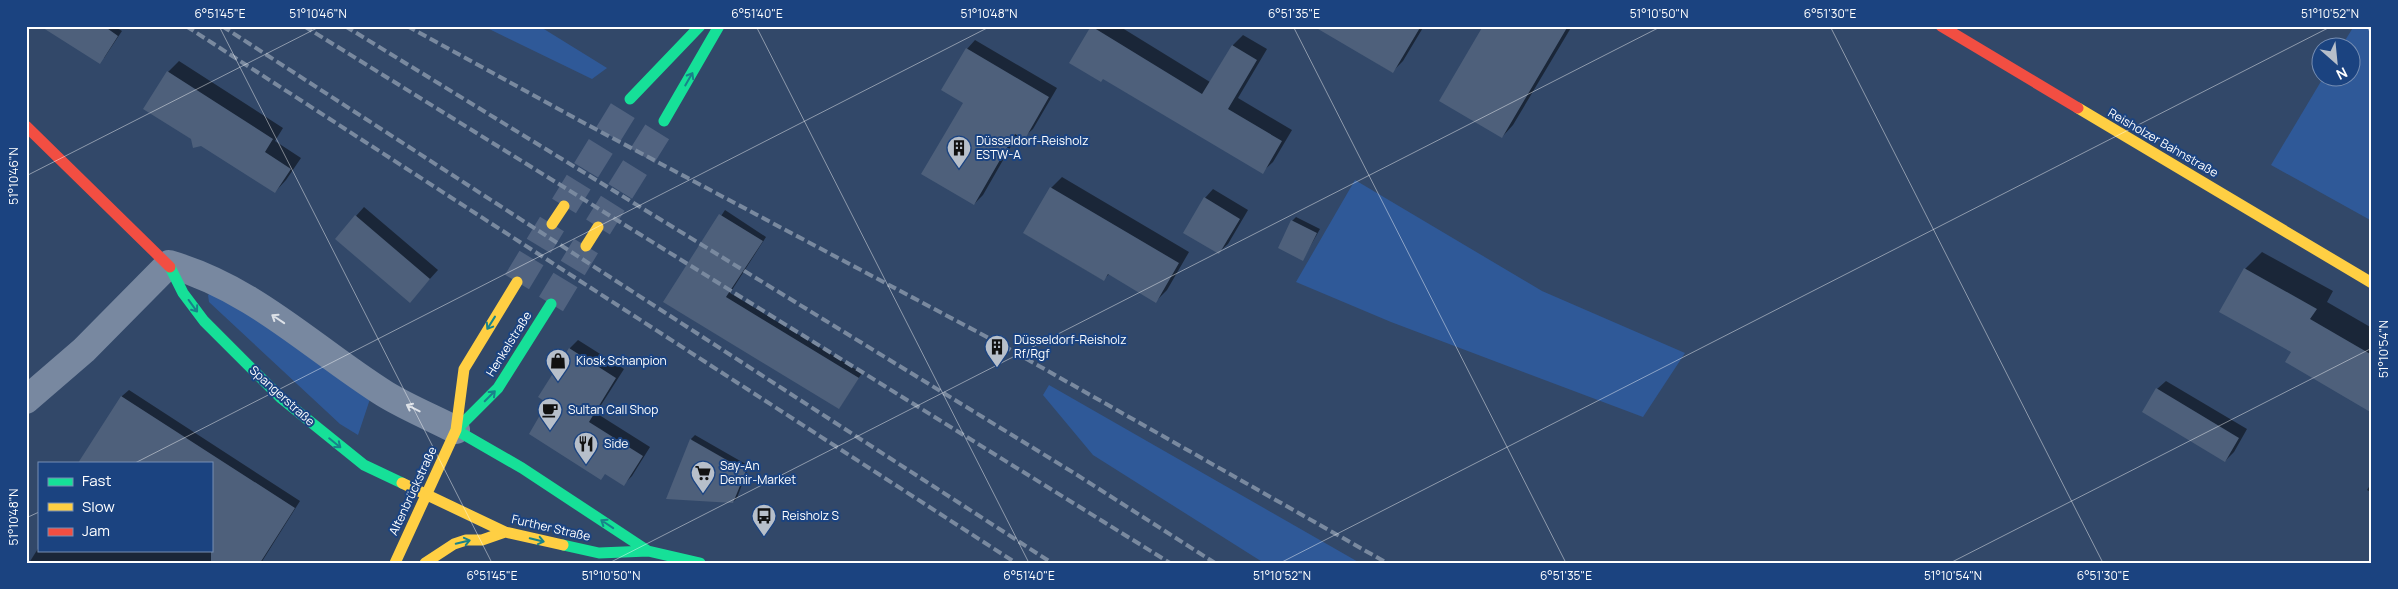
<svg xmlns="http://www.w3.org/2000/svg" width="2398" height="589" font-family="Manrope,sans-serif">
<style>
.green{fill:#2f5998}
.shadow{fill:#0007}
.building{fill:#4e607b}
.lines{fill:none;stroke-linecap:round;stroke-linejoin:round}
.secondary-tunnel{stroke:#516380;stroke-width:28;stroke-dasharray:28 14;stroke-linecap:butt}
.street{stroke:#7888a0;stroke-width:28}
.fast{stroke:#16e098;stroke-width:11}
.slow{stroke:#ffcf43;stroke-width:11}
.jam{stroke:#f24e42;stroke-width:11}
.rail{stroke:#79899f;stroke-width:4;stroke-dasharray:9 4;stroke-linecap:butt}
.oneway{stroke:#19828a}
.oneway2{stroke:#dde1e7}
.ticks{fill:none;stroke:#fff;stroke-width:1;stroke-opacity:0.45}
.labels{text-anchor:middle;stroke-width:4;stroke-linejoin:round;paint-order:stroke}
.poi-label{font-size:12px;fill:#fff;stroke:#1b4380;text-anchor:start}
.street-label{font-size:12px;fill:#fff;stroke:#1b4380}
.neatline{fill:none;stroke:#fff;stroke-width:2}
.ticks-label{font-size:12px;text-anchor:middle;fill:#fff}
</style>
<rect width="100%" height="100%" fill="#324869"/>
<!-- green -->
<path class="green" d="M483,26H539L607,68L592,79Z
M2354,26H2372V221L2271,165L2323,78H2350V48L2341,47Z
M1355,180L1542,291L1685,353L1643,417L1391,322L1296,282Z
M213,291L219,292L370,399L358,435L340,424L209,302L208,295Z
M1049,385L1360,563H1264L1093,455L1043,395Z"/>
<!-- shadow -->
<path class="shadow" d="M43,26H114L122,31L104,58Z
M1093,26H1119L1210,82L1233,45L1243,35L1267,49L1238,98L1292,130L1273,162L1262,172L1103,78L1071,62Z
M1316,26H1424L1403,61L1392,72Z
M1485,26H1572L1513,125L1502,137Z
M975,40L1057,88L1033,129L1024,137L1018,134L983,195L974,204L967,49Z
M179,61L283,128L275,141L301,158L286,180L275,192L145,109L168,72Z
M1062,177L1189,252L1167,290L1156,301L1109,274L1103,280L1024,233L1051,188Z
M1213,189L1248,210L1228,244L1219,252L1205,198Z
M364,207L438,270L418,292L356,216Z
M725,210L766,237L730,293L862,373L839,408L665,301Z
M1296,217L1320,229L1303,259L1292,221Z
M2262,252L2333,291L2327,302L2372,328V401L2292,352L2245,269Z
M578,340L624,369L596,413L650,447L632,476L624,484L549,402L540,396L570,348Z
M2166,381L2247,429L2234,452L2225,461L2157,389Z
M129,390L300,501L261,563H29L39,547V550H211V463H79L122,396Z
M695,435L749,466L737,498L733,502L691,439Z
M2372,482V493L2367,490Z"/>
<!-- building -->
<path class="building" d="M40,26H104L118,36L100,64Z
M1091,26L1202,94L1232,45L1257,60L1228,109L1282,141L1263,174L1103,79L1101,82L1069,63Z
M1313,26H1421L1393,73Z
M1483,26H1568L1502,138L1439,101Z
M966,48L1049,97L1025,139L1015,134L974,205L921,174L963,103L941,90Z
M167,71L273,139L265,152L291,169L275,193L201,146L193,148L191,139L143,109Z
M1050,187L1179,263L1156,303L1108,274L1104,281L1023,233Z
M1204,197L1240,219L1219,254L1183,233Z
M719,214L763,241L726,297L859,378L839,409L663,302Z
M355,215L430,279L410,303L335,239Z
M1291,220L1317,233L1303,261L1278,248Z
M2244,268L2317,309L2310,319L2372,355V413L2285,362L2291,352L2219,312Z
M569,348L616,378L589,422L643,456L624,486L605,474L601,480L529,434L547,403L538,397Z
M2156,388L2239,438L2225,462L2142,412Z
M121,396L295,508L260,563H211V463H78Z
M690,439L746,471L733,503L666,499Z"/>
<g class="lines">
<!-- secondary-tunnel -->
<path class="secondary-tunnel" d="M564,206L630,99
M598,227L664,121
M517,282L552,224
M551,304L586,246"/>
<!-- street -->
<path class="street" d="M26,400L84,350L169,264C255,289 312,348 385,394C408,408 433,418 456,430"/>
<!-- fast -->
<path class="fast" d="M630,99L700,26
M664,121L719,26
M170,267L183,293L204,321L281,398L364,465L402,483
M456,430L522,468L648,551
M456,430L498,388L551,304
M563,545L599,553L648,551L700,563"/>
<!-- slow -->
<path class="slow" d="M2078,108L2372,283
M552,224L564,206
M586,246L598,227
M402,483L505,532L563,545
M395,563L456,430L464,369L517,282
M425,563L454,544L466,540H482L505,532"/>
<!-- jam -->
<path class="jam" d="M1941,26L2078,108
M26,126L170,267"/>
<!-- rail -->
<path class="rail" d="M186,26L1016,563
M222,26L1052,563
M304,26L1170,563
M345,26L1074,473L1215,563
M407,26L586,124L1002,345L1387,563"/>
</g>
<!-- one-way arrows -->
<defs><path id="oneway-shaft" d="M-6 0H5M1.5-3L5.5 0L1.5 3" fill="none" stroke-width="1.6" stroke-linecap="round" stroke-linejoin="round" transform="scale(1.25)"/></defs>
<g class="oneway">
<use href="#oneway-shaft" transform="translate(689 79) rotate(-60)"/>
<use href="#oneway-shaft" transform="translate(193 306) rotate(54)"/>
<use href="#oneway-shaft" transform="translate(491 323) rotate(122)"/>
<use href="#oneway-shaft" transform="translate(490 396) rotate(-45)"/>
<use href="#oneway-shaft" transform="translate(335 443) rotate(39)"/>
<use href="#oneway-shaft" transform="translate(607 524) rotate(-146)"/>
<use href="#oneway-shaft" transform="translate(537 540) rotate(14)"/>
<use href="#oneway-shaft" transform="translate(463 542) rotate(-14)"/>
</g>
<g class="oneway2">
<use href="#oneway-shaft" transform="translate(278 319) rotate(-146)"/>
<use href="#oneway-shaft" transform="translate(413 408) rotate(-153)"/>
</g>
<!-- ticks -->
<path class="ticks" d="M219,26L492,563M756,26L1029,563M1293,26L1566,563M1830,26L2103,563M2367,26L2372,36M26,176L321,26M135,463L991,26M26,518L39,512M609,563L1662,26M1280,563L2332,26M1950,563L2372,348"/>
<!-- icons -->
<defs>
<symbol id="building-pin" viewBox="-11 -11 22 30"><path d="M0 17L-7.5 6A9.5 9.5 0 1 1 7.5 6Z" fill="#b7bfca" stroke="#1b4380"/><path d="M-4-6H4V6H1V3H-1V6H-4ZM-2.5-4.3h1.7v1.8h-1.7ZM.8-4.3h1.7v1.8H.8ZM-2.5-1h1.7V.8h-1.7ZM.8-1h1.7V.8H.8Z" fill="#111"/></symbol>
<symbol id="shop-pin" viewBox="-11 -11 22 30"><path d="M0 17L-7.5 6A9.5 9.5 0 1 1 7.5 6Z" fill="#b7bfca" stroke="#1b4380"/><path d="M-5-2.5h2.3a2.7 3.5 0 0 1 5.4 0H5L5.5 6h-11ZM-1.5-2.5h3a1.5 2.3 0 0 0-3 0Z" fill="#111"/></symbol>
<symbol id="cafe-pin" viewBox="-11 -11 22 30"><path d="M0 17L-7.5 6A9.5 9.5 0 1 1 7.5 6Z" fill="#b7bfca" stroke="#1b4380"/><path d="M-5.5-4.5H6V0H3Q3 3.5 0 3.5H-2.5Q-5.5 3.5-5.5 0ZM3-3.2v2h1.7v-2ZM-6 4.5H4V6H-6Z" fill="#111"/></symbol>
<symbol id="restaurant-pin" viewBox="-11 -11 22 30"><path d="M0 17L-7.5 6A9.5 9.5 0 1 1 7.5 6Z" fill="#b7bfca" stroke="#1b4380"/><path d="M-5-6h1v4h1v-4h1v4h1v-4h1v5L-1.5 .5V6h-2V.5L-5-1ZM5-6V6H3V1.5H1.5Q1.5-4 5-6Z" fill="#111"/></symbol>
<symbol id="supermarket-pin" viewBox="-11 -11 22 30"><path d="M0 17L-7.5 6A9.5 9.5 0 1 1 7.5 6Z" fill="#b7bfca" stroke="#1b4380"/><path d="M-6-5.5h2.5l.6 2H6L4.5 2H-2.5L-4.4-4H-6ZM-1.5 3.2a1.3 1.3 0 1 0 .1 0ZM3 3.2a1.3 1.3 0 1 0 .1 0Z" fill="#111"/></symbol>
<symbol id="bus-pin" viewBox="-11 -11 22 30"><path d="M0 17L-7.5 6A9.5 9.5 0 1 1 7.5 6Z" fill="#b7bfca" stroke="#1b4380"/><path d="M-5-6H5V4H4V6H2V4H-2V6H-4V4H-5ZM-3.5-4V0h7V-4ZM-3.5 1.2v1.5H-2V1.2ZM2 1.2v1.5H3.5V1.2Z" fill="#111"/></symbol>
</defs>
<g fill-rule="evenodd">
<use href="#building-pin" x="945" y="134" width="28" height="38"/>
<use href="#building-pin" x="983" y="333" width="28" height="38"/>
<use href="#shop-pin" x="544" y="347" width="28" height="38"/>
<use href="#cafe-pin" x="536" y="396" width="28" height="38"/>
<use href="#restaurant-pin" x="572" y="430" width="28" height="38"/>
<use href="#supermarket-pin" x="689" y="459" width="28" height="38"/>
<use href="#bus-pin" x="750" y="502" width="28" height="38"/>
</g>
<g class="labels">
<!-- poi labels -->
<g class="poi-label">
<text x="976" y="145">Düsseldorf-Reisholz<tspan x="976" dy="14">ESTW-A</tspan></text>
<text x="1014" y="344">Düsseldorf-Reisholz<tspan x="1014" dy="14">Rf/Rgf</tspan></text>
<text x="576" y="365">Kiosk Schanpion</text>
<text x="568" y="414">Sultan Call Shop</text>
<text x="604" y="448">Side</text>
<text x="720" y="470">Say-An<tspan x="720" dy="14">Demir-Market</tspan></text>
<text x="782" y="520">Reisholz S</text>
</g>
<!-- street labels -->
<g class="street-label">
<text transform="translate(2163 143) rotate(30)" y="4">Reisholzer Bahnstraße</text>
<text transform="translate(509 344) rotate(-58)" y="4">Henkelstraße</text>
<text transform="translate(282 396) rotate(42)" y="4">Spangerstraße</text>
<text transform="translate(413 491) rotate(-65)" y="4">Altenbrückstraße</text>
<text transform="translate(551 528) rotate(13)" y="4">Further Straße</text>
</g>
</g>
<!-- border -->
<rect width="2398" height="589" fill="none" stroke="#1b4380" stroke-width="55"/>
<!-- legend -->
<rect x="38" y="462" width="175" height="90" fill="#1b4380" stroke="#768eb3"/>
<rect x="48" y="478" width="25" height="8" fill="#16e098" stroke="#768eb3"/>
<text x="82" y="486" font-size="15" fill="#ffffff">Fast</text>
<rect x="48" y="503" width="25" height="8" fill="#ffcf43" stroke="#768eb3"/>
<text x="82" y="512" font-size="15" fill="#ffffff">Slow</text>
<rect x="48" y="528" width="25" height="8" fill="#f24e42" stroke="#768eb3"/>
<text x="82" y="536" font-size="15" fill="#ffffff">Jam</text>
<!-- north arrow -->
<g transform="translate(2336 62) rotate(153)"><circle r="24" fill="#1b4380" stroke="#768eb3"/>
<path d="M0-4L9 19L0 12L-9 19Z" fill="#b7bfca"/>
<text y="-8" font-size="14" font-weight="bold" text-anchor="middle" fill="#ffffff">N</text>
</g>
<rect x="28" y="28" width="2342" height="534" class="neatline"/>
<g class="ticks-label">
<text x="220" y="18">6°51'45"E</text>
<text x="318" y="18">51°10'46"N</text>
<text x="757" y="18">6°51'40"E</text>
<text x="989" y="18">51°10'48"N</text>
<text x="1294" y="18">6°51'35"E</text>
<text x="1659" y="18">51°10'50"N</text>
<text x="1830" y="18">6°51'30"E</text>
<text x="2330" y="18">51°10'52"N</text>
<text transform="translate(14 176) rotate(-90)" y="4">51°10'46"N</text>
<text transform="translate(2384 349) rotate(-90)" y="4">51°10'54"N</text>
<text transform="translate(14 517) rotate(-90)" y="4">51°10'48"N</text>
<text x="492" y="580">6°51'45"E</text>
<text x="611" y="580">51°10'50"N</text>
<text x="1029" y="580">6°51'40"E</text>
<text x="1282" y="580">51°10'52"N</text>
<text x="1566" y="580">6°51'35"E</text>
<text x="1953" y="580">51°10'54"N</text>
<text x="2103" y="580">6°51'30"E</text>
</g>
</svg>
